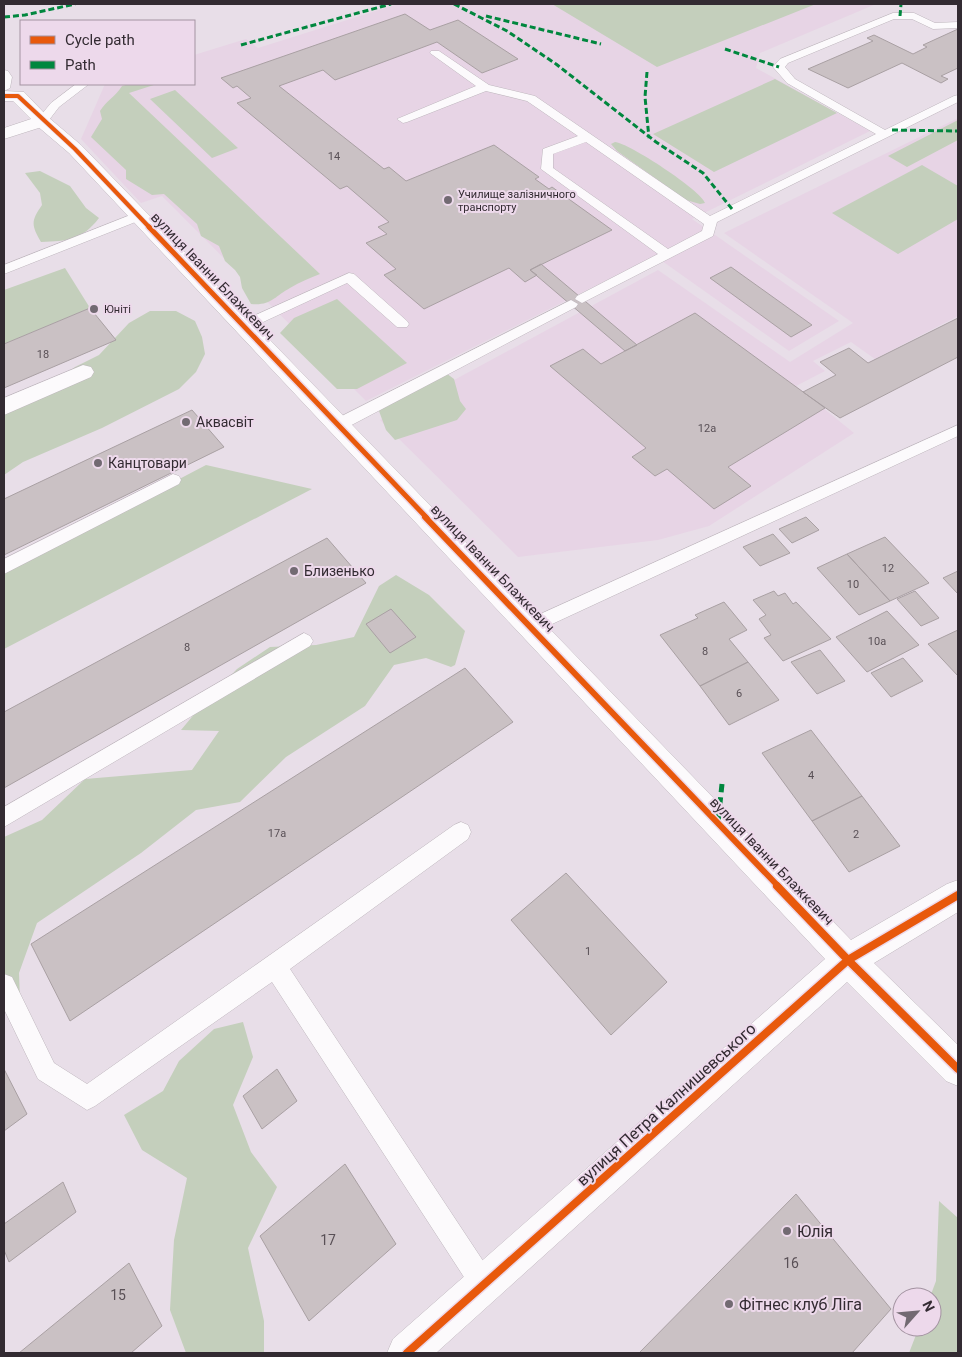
<svg xmlns="http://www.w3.org/2000/svg" width="962" height="1357" font-family="Roboto,sans-serif">
<style>
.built{fill:#e7d4e5}
.green{fill:#c4cfbc}
.building{fill:#cac1c4;stroke:#a9a0a3}
.lines{fill:none;stroke-linecap:round;stroke-linejoin:round}
.service-casing{stroke:#beb6bd;stroke-width:1}
.minor-casing{stroke:#beb6bd;stroke-width:1}
.tertiary-casing{stroke:#beb6bd;stroke-width:1}
.service{fill:#fcfafc;fill-rule:evenodd}
.minor{fill:#fcfafc;fill-rule:evenodd}
.tertiary{fill:#fcfafc;fill-rule:evenodd}
.quiet-far1{stroke:#00873e;stroke-width:3;stroke-dasharray:6 3;stroke-linecap:butt}
.quiet{stroke:#00873e;stroke-width:5;stroke-dasharray:10 5;stroke-linecap:butt}
.cycleway-far3-casing{stroke:#edd9eb;stroke-width:5.5}
.cycleway-far2-casing{stroke:#edd9eb;stroke-width:8}
.cycleway-far1-casing{stroke:#edd9eb;stroke-width:9}
.cycleway-casing{stroke:#edd9eb;stroke-width:11}
.cycleway-far3{stroke:#e8590c;stroke-width:4}
.cycleway-far2{stroke:#e8590c;stroke-width:5}
.cycleway-far1{stroke:#e8590c;stroke-width:6}
.cycleway{stroke:#e8590c;stroke-width:8}
.poi-dot{fill:#726a72;stroke:#edd9eb;stroke-width:2}
.labels{text-anchor:middle;stroke-width:4;stroke-linejoin:round;paint-order:stroke}
.number-label{font-size:11px;fill:#595056}
.far-poi-label{font-size:11px;fill:#332b32;stroke:#edd9eb;text-anchor:start}
.street-label{font-size:14px;fill:#332b32;stroke:#edd9eb}
.poi-label{font-size:14px;fill:#332b32;stroke:#edd9eb;text-anchor:start}
.near-number-label{font-size:14px;fill:#595056}
.near-street-label{font-size:16px;fill:#332b32;stroke:#edd9eb}
.near-poi-label{font-size:16px;fill:#332b32;stroke:#edd9eb;text-anchor:start}
</style>
<rect width="100%" height="100%" fill="#e8dee8"/>
<!-- built -->
<path class="built" d="M398,4H876L760,53L756,68L870,131L692,219L839,321L789,351L655,256L366,401L162,196L141,203L81,139L105,84H194V55L246,39L258,48Z
M958,118V316L875,359L851,342L813,361L825,371L796,386L854,433L709,526L658,540L518,557L380,420L658,270L790,362L853,323L724,233Z"/>
<!-- green -->
<path class="green" d="M552,4H816L657,67Z
M775,79L837,113L714,172L653,134Z
M129,84H157L129,93L320,274C310,278 300,282 290,288C275,296 271,306 251,304L242,288L240,277L235,270L225,261L219,246L201,236L197,224L164,194L152,195L126,179V170L91,137L102,119L100,111C106,101 116,96 122,86Z
M175,90L238,148L212,158L150,99Z
M958,120V140L907,167L888,156Z
M615,142C629,143 702,191 705,203L700,204L686,200L617,151L611,144Z
M922,165L958,186V219L898,254L832,213Z
M40,171L70,186L86,208L99,218C82,240 68,241 41,242C31,225 31,221 42,205L40,193L25,173Z
M65,268L90,308L4,344V290Z
M337,299L407,363L357,389H337L280,333L294,318Z
M150,311H176L195,321L202,337L205,354L196,372L179,389L102,428L23,462L4,475V413L54,383L75,367L99,355L129,323Z
M446,373L454,379L460,401L466,409L457,420L395,440L386,430L379,411L396,399L423,387L434,377Z
M206,465L312,489L4,649V571Z
M396,575L429,595L465,631L455,665L451,667L426,658L394,665L365,706L286,757L240,802L196,810L141,853L37,923L19,973L20,1001L4,985V837L42,820L85,779L192,770L219,731L181,730L201,706L237,669L270,647L316,645L354,637L379,586Z
M243,1022L253,1057L233,1105L251,1152L277,1187L248,1248L264,1321V1353H186L170,1310L174,1240L187,1178L142,1150L124,1115L163,1091L179,1061L214,1029Z
M939,1201L958,1218V1353H909L919,1327H932V1297H930L936,1281Z"/>
<!-- building -->
<path class="building" d="M405,14L430,30L458,20L518,59L482,73L437,42L335,80L323,70L279,86L384,169L389,167L406,181L494,145L539,177L535,179L549,189L552,187L612,230L530,270L537,275L525,282L509,268L424,309L384,275L396,269L366,243L387,234L378,227L389,222L347,186L340,189L237,103L251,98L237,86L233,88L221,78Z
M958,29V68L941,76L948,79L941,83L902,63L848,88L808,69L873,41L867,38L874,35L913,54L927,47L923,45Z
M541,264L637,345L625,351L530,270Z
M731,267L812,325L791,337L710,278Z
M90,308L116,340L4,388V344Z
M695,313L825,408L728,467L751,486L714,509L667,469L655,476L632,457L646,448L550,366L583,349L601,364Z
M958,318V357L840,418L803,392L836,375L820,362L849,348L868,363Z
M192,410L224,447L4,555V499Z
M806,517L819,530L792,543L779,529Z
M773,534L790,553L760,566L743,547Z
M885,537L929,583L890,601L847,554Z
M327,538L366,583L4,788V712Z
M847,554L890,601L859,615L817,568Z
M958,571V594L943,578Z
M774,591L778,596L785,593L793,604L796,602L831,639L783,661L764,638L771,635L759,619L766,615L753,600Z
M915,591L939,618L921,626L897,599Z
M724,602L747,630L729,639L748,662L700,686L660,635L698,618L695,615Z
M391,609L416,637L390,653L366,624Z
M887,611L919,645L867,672L836,637Z
M958,630V676L928,644Z
M820,650L845,681L817,694L791,662Z
M903,658L923,681L891,697L871,673Z
M748,662L779,700L729,725L700,686Z
M465,668L513,722L70,1021L31,944Z
M811,730L862,796L812,821L762,753Z
M862,796L900,846L849,872L812,821Z
M566,873L667,982L611,1035L511,920Z
M4,1069L27,1114L4,1131Z
M277,1069L297,1101L262,1129L243,1096Z
M345,1164L396,1244L309,1321L260,1236Z
M63,1182L76,1212L9,1262L4,1250V1224Z
M796,1194L891,1309L852,1353H639Z
M129,1263L162,1326L131,1353H19Z"/>
<g class="lines">
<defs>
<path id="service" d="M893,13H914L935,23L958,22V28L933,29L912,19H894L788,63L785,67L795,79L885,130L954,96L958,95V102L717,222L713,236L582,303L575,299L577,296L658,254L541,169L543,149L578,136L527,101L486,91L407,122L403,123L397,119L476,86L430,53L431,51H439L489,85L535,96L710,216L876,134L787,83L773,67L780,59ZM586,142L704,224L702,231L668,249L553,168V154Z
M4,70L8,71L12,77L10,88L4,91Z
M76,84H89L59,107L46,124H38L36,121L51,103Z
M138,212L143,213L145,216L143,219L4,274V265Z
M349,273L354,274L407,321L409,324L407,327H397L347,283L248,329L243,331L236,326L238,323Z
M571,300L578,304L576,307L344,429H332L330,425L332,421Z
M958,425V436L537,631L531,633L525,631L522,626L525,621Z
M173,474L179,476L181,480L179,484L4,574V559Z
M304,633L310,636L313,641L310,646L4,827V807Z
M461,822L468,825L471,832L468,839L290,969L493,1276L497,1285L493,1294L484,1298L475,1294L272,982L95,1106L87,1110L38,1079L4,1009V974L12,977L54,1063L87,1084L454,825Z"/>
<path id="minor" d="M42,116L48,117L81,145L851,940L947,884L958,880V912L874,963L958,1045V1086L946,1081L847,982L436,1353H387L393,1339L825,959L69,153L36,125L33,121L36,117Z
M83,365L91,367L94,372L91,377L4,415V398Z"/>
<path id="tertiary" d="M4,91L24,92L48,117L51,121L48,125L4,139V128L31,119L13,101H4Z"/>
</defs>
<!-- service casing -->
<use href="#service" class="service-casing"/>
<!-- minor casing -->
<use href="#minor" class="minor-casing"/>
<!-- tertiary casing -->
<use href="#tertiary" class="tertiary-casing"/>
<!-- service -->
<use href="#service" class="service"/>
<!-- minor -->
<use href="#minor" class="minor"/>
<!-- tertiary -->
<use href="#tertiary" class="tertiary"/>
<!-- quiet-far1 -->
<path class="quiet-far1" d="M454,4L507,31L556,64L656,142L703,173L732,209
M486,16L601,44
M900,16L901,4
M4,17L25,15L75,4
M241,45L391,4
M725,49L779,67
M647,72L645,97L649,138
M892,130L958,131"/>
<!-- quiet -->
<path class="quiet" d="M718,822L722,784"/>
<defs>
<path id="cycleway-far3" d="M4,96H18L75,149L150,228"/>
<path id="cycleway-far2" d="M149,227L427,518"/>
<path id="cycleway-far1" d="M425,517L779,887"/>
<path id="cycleway" d="M777,886L848,960L958,1069
M407,1353L848,960L958,895"/>
</defs>
<!-- cycleway-far3 casing -->
<use href="#cycleway-far3" class="cycleway-far3-casing"/>
<!-- cycleway-far2 casing -->
<use href="#cycleway-far2" class="cycleway-far2-casing"/>
<!-- cycleway-far1 casing -->
<use href="#cycleway-far1" class="cycleway-far1-casing"/>
<!-- cycleway casing -->
<use href="#cycleway" class="cycleway-casing"/>
<!-- cycleway-far3 -->
<use href="#cycleway-far3" class="cycleway-far3"/>
<!-- cycleway-far2 -->
<use href="#cycleway-far2" class="cycleway-far2"/>
<!-- cycleway-far1 -->
<use href="#cycleway-far1" class="cycleway-far1"/>
<!-- cycleway -->
<use href="#cycleway" class="cycleway"/>
</g>
<!-- markers -->
<g class="poi-dot">
<circle cx="448" cy="200" r="5"/>
<circle cx="94" cy="309" r="5"/>
<circle cx="186" cy="422" r="5"/>
<circle cx="98" cy="463" r="5"/>
<circle cx="294" cy="571" r="5"/>
<circle cx="787" cy="1231" r="5"/>
<circle cx="729" cy="1304" r="5"/>
</g>
<g class="labels">
<!-- number labels -->
<g class="number-label">
<text x="334" y="160">14</text>
<text x="43" y="358">18</text>
<text x="707" y="432">12а</text>
<text x="888" y="572">12</text>
<text x="853" y="588">10</text>
<text x="877" y="645">10а</text>
<text x="187" y="651">8</text>
<text x="705" y="655">8</text>
<text x="739" y="697">6</text>
<text x="811" y="779">4</text>
<text x="277" y="837">17а</text>
<text x="856" y="838">2</text>
<text x="588" y="955">1</text>
</g>
<!-- far-poi labels -->
<g class="far-poi-label">
<text x="458" y="198">Училище залізничного<tspan x="458" dy="13">транспорту</tspan></text>
<text x="104" y="313">Юніті</text>
</g>
<!-- street labels -->
<g class="street-label">
<text transform="translate(213 276) rotate(46)" y="5">вулиця Іванни Блажкевич</text>
<text transform="translate(493 568) rotate(46)" y="5">вулиця Іванни Блажкевич</text>
<text transform="translate(772 861) rotate(46)" y="5">вулиця Іванни Блажкевич</text>
</g>
<!-- poi labels -->
<g class="poi-label">
<text x="196" y="427">Аквасвіт</text>
<text x="108" y="468">Канцтовари</text>
<text x="304" y="576">Близенько</text>
</g>
<!-- near-number labels -->
<g class="near-number-label">
<text x="328" y="1245">17</text>
<text x="791" y="1268">16</text>
<text x="118" y="1300">15</text>
</g>
<!-- near-street labels -->
<g class="near-street-label">
<text transform="translate(666 1104) rotate(-42)" y="6">вулиця Петра Калнишевського</text>
</g>
<!-- near-poi labels -->
<g class="near-poi-label">
<text x="797" y="1237">Юлія</text>
<text x="739" y="1310">Фітнес клуб Ліга</text>
</g>
</g>
<!-- border -->
<rect width="962" height="1357" fill="none" stroke="#332b32" stroke-width="10"/>
<!-- legend -->
<rect x="20" y="20" width="175" height="65" fill="#edd9eb" stroke="#a393a1"/>
<rect x="30" y="36" width="25" height="8" fill="#e8590c" stroke="#a393a1"/>
<text x="65" y="45" font-size="15" fill="#332b32">Cycle path</text>
<rect x="30" y="61" width="25" height="8" fill="#00873e" stroke="#a393a1"/>
<text x="65" y="70" font-size="15" fill="#332b32">Path</text>
<!-- north arrow -->
<g transform="translate(917 1312) rotate(63)"><circle r="24" fill="#edd9eb" stroke="#a393a1"/>
<path d="M0-4L9 19L0 12L-9 19Z" fill="#726a72"/>
<text y="-8" font-size="14" font-weight="bold" text-anchor="middle" fill="#332b32">N</text>
</g>
</svg>
